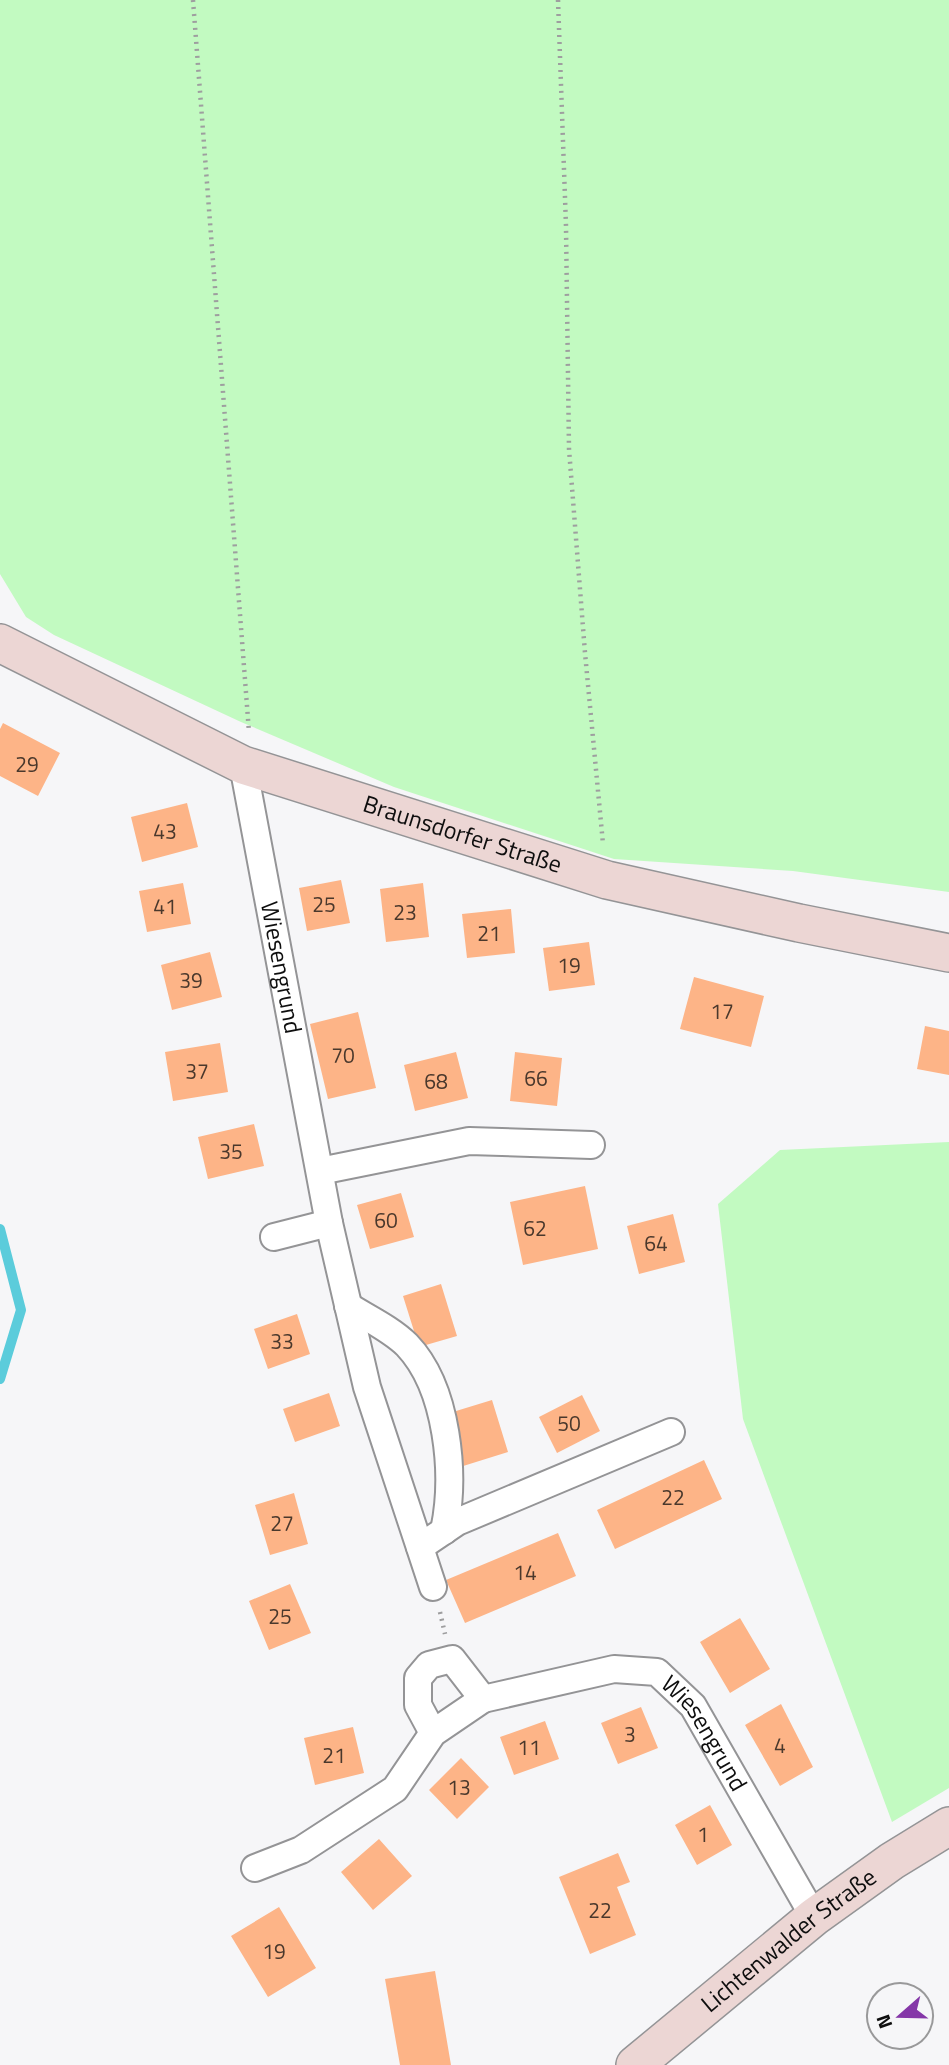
<svg xmlns="http://www.w3.org/2000/svg" width="949" height="2065" font-family="'Titillium Web',sans-serif">
<style>
.green{fill:#c2fac1}
.lines{fill:none;stroke-linecap:round;stroke-linejoin:round}
.stream{stroke:#5bccdb;stroke-width:10}
.building{fill:#fdb487}
.street-casing{stroke:#949496;stroke-width:30}
.secondary-casing{stroke:#949496;stroke-width:40}
.path{stroke:#9e9e9f;stroke-width:4.5;stroke-dasharray:2 5;stroke-linecap:butt}
.street{stroke:#fff;stroke-width:26}
.secondary{stroke:#ecd6d4;stroke-width:37}
.labels{text-anchor:middle;stroke-width:6;stroke-linejoin:round;paint-order:stroke}
.number-label{font-size:21px;fill:#4a382c}
.street-label{font-size:24px;fill:#0e0e0e;stroke:#f6f6f8}
</style>
<rect width="100%" height="100%" fill="#f6f6f8"/>
<!-- green -->
<path class="green" d="M0,0H949V892L793,871L614,859L394,787L241,722L54,635L26,617L0,574Z
M949,1142V1788L892,1822L743,1419L718,1204L780,1150Z"/>
<g class="lines">
<!-- stream -->
<path class="stream" d="M0,1229L21,1310L0,1379"/>
</g>
<!-- building -->
<path class="building" d="M3,723L60,753L38,796L0,776V729Z
M187,803L198,847L142,862L131,817Z
M341,880L350,923L307,931L299,888Z
M183,883L191,924L147,932L139,891Z
M423,883L429,937L386,942L380,889Z
M511,909L515,953L467,958L462,914Z
M589,942L595,985L549,991L543,948Z
M210,952L222,997L172,1010L161,965Z
M694,977L764,996L751,1047L680,1029Z
M358,1012L376,1088L328,1099L310,1024Z
M925,1026L949,1031V1075L917,1069Z
M220,1043L228,1092L173,1101L165,1052Z
M456,1052L468,1098L415,1111L404,1065Z
M515,1052L562,1058L557,1106L510,1101Z
M254,1124L264,1166L208,1179L198,1137Z
M585,1186L598,1249L523,1265L510,1202Z
M401,1193L414,1237L370,1249L357,1205Z
M673,1214L685,1262L639,1274L627,1226Z
M441,1284L457,1336L419,1347L403,1296Z
M297,1314L310,1354L268,1369L254,1329Z
M329,1393L340,1426L295,1442L283,1409Z
M582,1395L600,1431L557,1453L539,1417Z
M492,1400L508,1452L460,1467L443,1415Z
M704,1460L722,1499L615,1549L597,1510Z
M294,1493L308,1544L270,1555L255,1505Z
M558,1533L576,1576L465,1623L446,1580Z
M290,1584L311,1633L269,1650L249,1601Z
M740,1618L770,1669L730,1693L700,1642Z
M781,1704L813,1767L780,1786L745,1725Z
M641,1707L658,1748L618,1764L601,1723Z
M545,1721L559,1759L514,1775L500,1737Z
M353,1727L364,1773L315,1785L304,1738Z
M461,1758L489,1787L457,1819L429,1790Z
M710,1805L732,1845L697,1865L675,1825Z
M379,1839L412,1876L373,1910L341,1872Z
M618,1853L630,1882L617,1887L636,1935L590,1954L559,1877Z
M279,1907L316,1968L268,1997L231,1936Z
M435,1971L451,2065H400L385,1979Z"/>
<g class="lines">
<defs>
<g id="street">
<path id="s1" d="M243,765L329,1223L367,1387L433,1587"/>
<path d="M320,1171L469,1141L591,1145"/>
<path d="M274,1237L329,1223"/>
<path d="M348,1306C367,1318 391,1329 407,1345C448,1388 456,1475 444,1531"/>
<path d="M420,1547L457,1522L671,1432"/>
<path id="s2" d="M433,1733L418,1705V1678L429,1665L452,1659L483,1699L614,1669L657,1672L693,1706L814,1917"/>
<path d="M255,1868L301,1850L395,1789L433,1733L483,1699"/>
</g>
<g id="secondary">
<path id="s3" d="M0,643L243,765L607,880L799,923L949,953"/>
<path id="s4" d="M635,2065L814,1917L892,1861L949,1826"/>
</g>
</defs>
<!-- street casing -->
<use href="#street" class="street-casing"/>
<!-- secondary casing -->
<use href="#secondary" class="secondary-casing"/>
<!-- path -->
<path class="path" d="M193,0L249,732
M558,0L566,226L569,449L585,653L603,844
M440,1612L445,1634"/>
<!-- street -->
<use href="#street" class="street"/>
<!-- secondary -->
<use href="#secondary" class="secondary"/>
</g>
<g class="labels">
<!-- number labels -->
<g class="number-label">
<text x="27" y="772">29</text>
<text x="165" y="839">43</text>
<text x="324" y="912">25</text>
<text x="165" y="914">41</text>
<text x="405" y="920">23</text>
<text x="489" y="941">21</text>
<text x="569" y="973">19</text>
<text x="191" y="988">39</text>
<text x="722" y="1019">17</text>
<text x="343" y="1063">70</text>
<text x="197" y="1079">37</text>
<text x="536" y="1086">66</text>
<text x="436" y="1089">68</text>
<text x="231" y="1159">35</text>
<text x="386" y="1228">60</text>
<text x="535" y="1236">62</text>
<text x="656" y="1251">64</text>
<text x="282" y="1349">33</text>
<text x="569" y="1431">50</text>
<text x="673" y="1505">22</text>
<text x="282" y="1531">27</text>
<text x="525" y="1580">14</text>
<text x="280" y="1624">25</text>
<text x="630" y="1742">3</text>
<text x="780" y="1753">4</text>
<text x="529" y="1755">11</text>
<text x="334" y="1763">21</text>
<text x="459" y="1795">13</text>
<text x="703" y="1842">1</text>
<text x="600" y="1918">22</text>
<text x="274" y="1959">19</text>
</g>
<!-- street labels -->
<g class="street-label">
<text dy="8" stroke="none"><textPath href="#s3" startOffset="502">Braunsdorfer Straße</textPath></text>
<text dy="8" stroke="none"><textPath href="#s1" startOffset="206">Wiesengrund</textPath></text>
<text dy="8" stroke="none"><textPath href="#s2" startOffset="406">Wiesengrund</textPath></text>
<text dy="8" stroke="none"><textPath href="#s4" startOffset="198">Lichtenwalder Straße</textPath></text>
</g>
</g>
<!-- north arrow -->
<g transform="translate(900 2016) rotate(250)"><circle r="33" fill="#f6f6f8" stroke="#99999a" stroke-width="2"/>
<path d="M0-5L12 26L0 18L-12 26Z" fill="#8537a8"/>
<text y="-10" font-size="19" font-weight="bold" text-anchor="middle" fill="#0e0e0e">N</text>
</g>
</svg>
